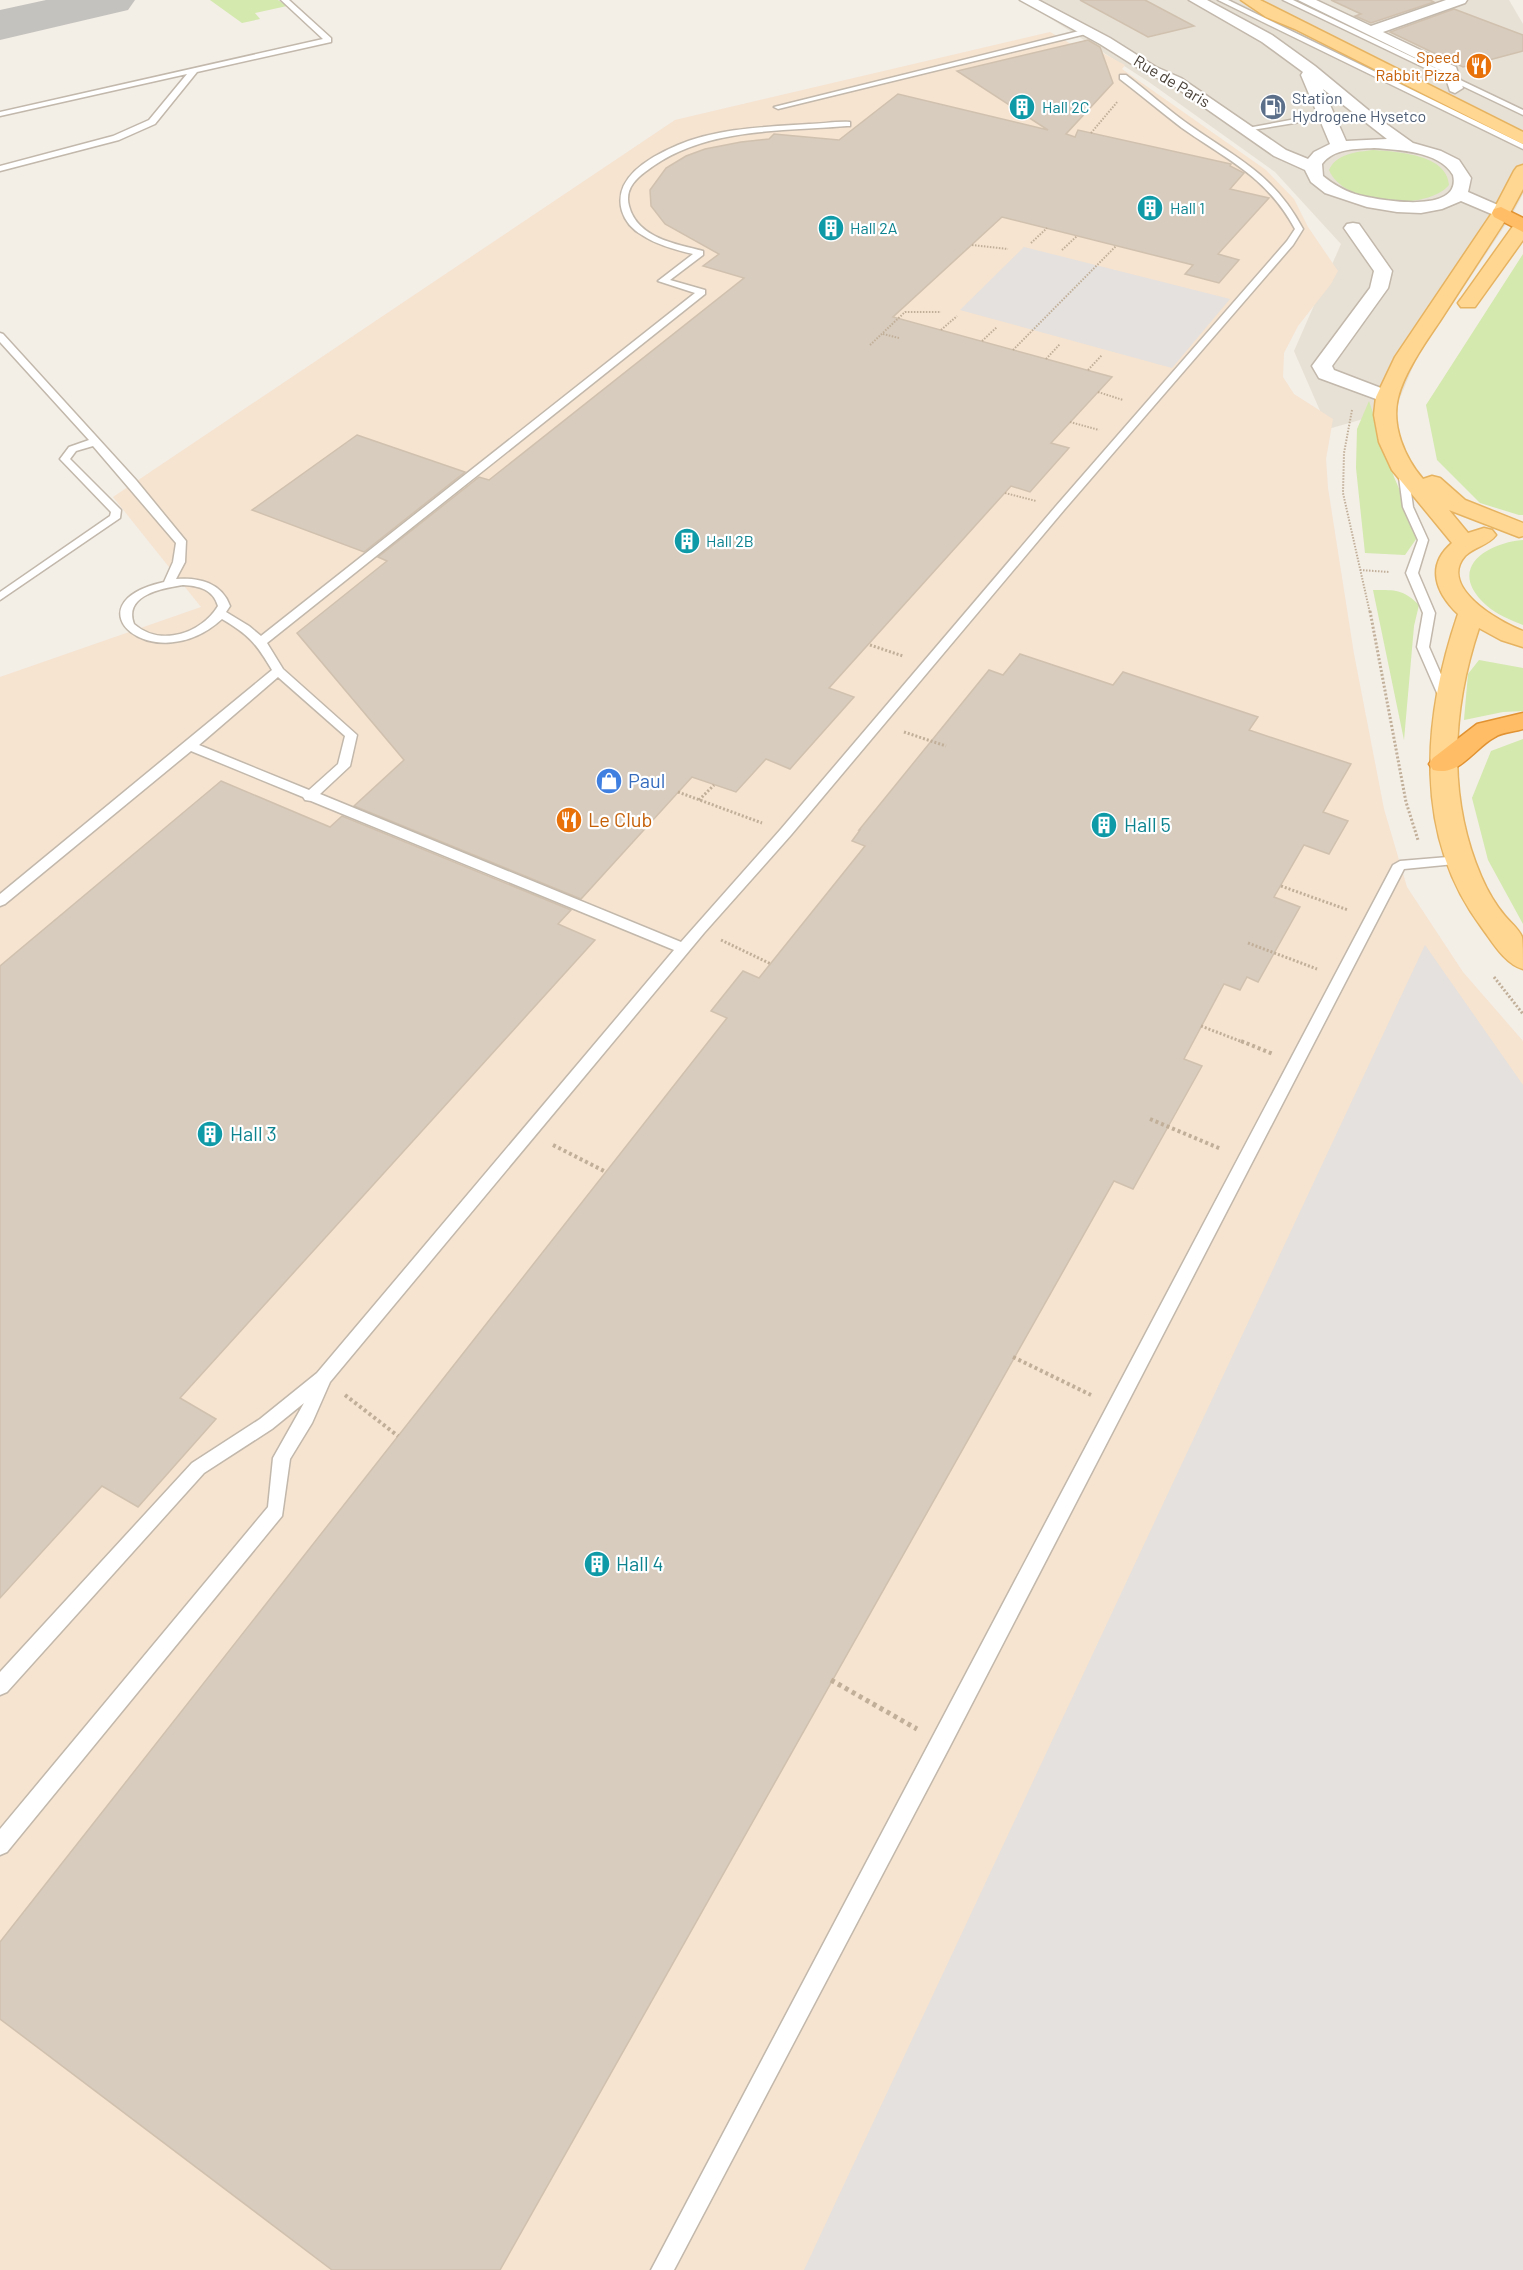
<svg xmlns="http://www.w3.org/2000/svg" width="1523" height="2270" font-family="Barlow,sans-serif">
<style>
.residential{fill:#e7e0d4}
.commercial{fill:#f6e3d0}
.green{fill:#d3e9ad}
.parking{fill:#e4e1de}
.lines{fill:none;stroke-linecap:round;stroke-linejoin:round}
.taxiway{fill:#c4c2be;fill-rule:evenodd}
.building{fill:#d8ccbe;stroke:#d0c0ae;stroke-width:1.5}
.service-casing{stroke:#c2b8ab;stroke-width:3}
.minor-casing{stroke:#c2b8ab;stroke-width:3}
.primary-casing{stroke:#e6b361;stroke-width:3}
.motorway-casing{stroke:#e19232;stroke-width:3}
.path-far3{stroke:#c1af99;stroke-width:2;stroke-dasharray:1.5 1.5;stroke-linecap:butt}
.path-far2{stroke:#c1af99;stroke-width:3;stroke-dasharray:2 2;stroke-linecap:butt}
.path-far1{stroke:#c1af99;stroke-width:4;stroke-dasharray:3 3;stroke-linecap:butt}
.path{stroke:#c1af99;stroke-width:5;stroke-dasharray:4 4;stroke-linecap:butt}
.service{fill:#fff;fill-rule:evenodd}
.minor{fill:#fff;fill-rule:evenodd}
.primary{fill:#ffd793;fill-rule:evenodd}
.motorway{fill:#ffbe65;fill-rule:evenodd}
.labels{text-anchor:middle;stroke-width:4.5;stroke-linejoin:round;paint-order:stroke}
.far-food-label{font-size:16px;fill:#c56008;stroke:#fff;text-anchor:end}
.far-street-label{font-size:16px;fill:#463e35;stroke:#fff}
.far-service-label{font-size:16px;fill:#4e5e75;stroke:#fff;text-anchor:start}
.far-culture-label{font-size:16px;fill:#0d838f;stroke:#fff;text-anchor:start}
.shop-label{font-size:20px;fill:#366cbe;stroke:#fff;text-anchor:start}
.food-label{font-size:20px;fill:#c56008;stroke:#fff;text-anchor:start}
.culture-label{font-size:20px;fill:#0d838f;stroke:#fff;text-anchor:start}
</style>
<rect width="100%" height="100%" fill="#f3eee6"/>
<!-- residential -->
<path class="residential" d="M1022,0H1509L1523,24V194L1512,215L1416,359L1395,410L1328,429L1294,351L1341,244L1275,172L1149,82Z"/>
<!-- commercial -->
<path class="commercial" d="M1050,32L1071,44L1082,42L1125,65L1122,69L1266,170L1294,199L1308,227L1338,271L1331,284L1298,326L1284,353L1283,377L1294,394L1333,419L1326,459L1328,488L1354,654L1384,809L1407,887L1463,972L1523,1041V2270H0V677L201,607L113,497L675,120Z"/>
<!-- green -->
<path class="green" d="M210,0H278L287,6L255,13L260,19L242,23Z
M1374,150C1397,152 1447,154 1449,185C1426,212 1343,205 1329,170C1337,153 1357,152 1374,150Z
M1523,254V515H1519L1480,503L1437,460L1426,405Z
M1369,401L1394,477L1419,535L1405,555L1365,553L1356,468L1357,429Z
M1523,540V625C1510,620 1496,614 1486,605C1446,569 1486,543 1523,540Z
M1373,590C1395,590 1403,589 1419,605L1414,626L1404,740Z
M1479,660L1523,668V711L1503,712L1464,720L1468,674Z
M1523,739V924L1488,860L1472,798L1491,751Z"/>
<!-- parking -->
<path class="parking" d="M1024,247L1230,299L1172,368L960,310Z
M1425,945L1523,1085V2270H804Z"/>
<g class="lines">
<!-- taxiway -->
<path class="taxiway" d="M46,0H135L128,10L0,40V10Z"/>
</g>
<!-- building -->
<path class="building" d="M1080,0H1145L1194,26L1148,37Z
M1331,0H1430L1434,2L1371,23L1355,16L1361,14Z
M1454,9L1523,35V51L1463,67L1390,32Z
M1088,40L1100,47L1113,83L1066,134L1075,137L1078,130L1231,164L1230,166L1244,173L1230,189L1269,198L1218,254L1239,260L1219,283L1185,274L1193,265L1002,217L893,317L1112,377L1051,443L1069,448L1030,492L1011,486L829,688L854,697L790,769L766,759L736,792L692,777L581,899L354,806L404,760L297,633L387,561L378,557L479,477L489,480L744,278L703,266L719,254L665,224L651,206L650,190L666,168L686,156L705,149L741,142L769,139L774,134L839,140L898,94L1048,130L957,71Z
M357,435L465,472L364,552L252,510Z
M1020,654L1113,685L1123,672L1258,717L1249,730L1351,764L1323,812L1348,821L1329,854L1304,845L1274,897L1300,907L1258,982L1247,977L1240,990L1224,984L1184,1059L1202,1066L1159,1143L1133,1189L1114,1181L500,2270H332L0,2019V1942L727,1018L711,1011L743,971L759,978L865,846L852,841L860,830H859L989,670L1003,675Z
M221,781L330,827L342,816L571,910L558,924L595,940L180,1398L216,1419L138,1507L102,1486L0,1598V966Z"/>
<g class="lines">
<defs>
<path id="service" d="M281,0H289L331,38V42L197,72L155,124L119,140L0,171V166L113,136L149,120L187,74L0,116V112L323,39Z
M1218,0H1228L1523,144V149Z
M1283,0H1293L1523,110V115Z
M1087,29L1090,33L778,109L774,107Z
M1120,75H1126C1147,91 1167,109 1188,124C1237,159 1273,173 1303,229L1293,245L1064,510L791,835L704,933L330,1382L312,1423L290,1459L282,1516L7,1852L0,1855V1829L268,1507L273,1458L304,1403L272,1429L204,1473L7,1692L0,1695V1672L192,1463L260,1419L317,1373L674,950L311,801L305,800L303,797L191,751L5,904L0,906V894L272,670C256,643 249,635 222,619C154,681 66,604 164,582L173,562L176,543L93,446L76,451L70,459L121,510L120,518L0,600V592L110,516L111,512L60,459L69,447L89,440L0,342V333L3,334L136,480L186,541L185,562L176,579C199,577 222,583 230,606L226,612L249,626L261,636L695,293L658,281L693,254C676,250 657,245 642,235C633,230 625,221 622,211C612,177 652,156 678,145C718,128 766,127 809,124C822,124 837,121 850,122V126H847C778,132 702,127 645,172C633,181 625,191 629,206C637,238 676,244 703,251V255L670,280L705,290V294L267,643L283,669L357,735L350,766L320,794L681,942L781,829L1056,506L1287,241L1295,229C1266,176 1229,161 1182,128C1161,112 1141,95 1120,79ZM183,585C199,586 213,589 218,606C201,634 160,647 134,624C123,595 163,588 183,585ZM278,677L345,736L338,764L309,790L199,745Z
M1328,113H1331V117L1246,131L1242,129Z
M1403,467L1408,470L1413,507L1428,540L1418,573L1435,613L1429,647L1453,702L1447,706L1441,702L1417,647L1423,613L1406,573L1418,540L1403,507L1398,470Z
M1460,856L1465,857L1467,860L1465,863L1404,869L948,1750L674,2270H651L1393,865L1400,861Z"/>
<path id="minor" d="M1020,0H1038L1110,38L1156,67L1181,78L1286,150L1308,159L1314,152L1330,144L1301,75L1303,72L1262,42L1189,0H1207L1272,35L1315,66L1378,118L1413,143L1441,151L1459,160L1471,178L1468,192L1507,209L1510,213L1507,217L1501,218L1461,201L1442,209L1421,213L1397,212L1367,207L1325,193L1311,182L1305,170L1274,156L1171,84L1146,73L1100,44ZM1323,89L1387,139L1346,141ZM1374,148C1399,150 1439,151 1453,175C1463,216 1375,200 1355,194C1343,190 1333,184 1323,176L1322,164C1334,148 1356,149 1374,148Z
M1298,0H1316L1371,26L1446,0H1467L1465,3L1383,32L1456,67L1463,88L1455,93L1450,91L1444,72Z
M1353,223L1359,224L1392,271L1388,288L1332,366L1334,370L1394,393L1397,397L1394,401L1387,403L1319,378L1312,366L1370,288L1374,271L1344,228L1347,224Z"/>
<path id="primary" d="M1241,0H1260L1523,132V144L1295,29L1266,17Z
M1523,165V189L1510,213C1487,249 1463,285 1440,321C1425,343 1404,373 1398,398C1391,426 1405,458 1423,479L1432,476L1440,478L1465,500L1523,523V536L1519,537L1449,510L1468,533L1484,528L1492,530L1496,535C1489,545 1474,547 1465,556C1438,587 1499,622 1523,631V647L1501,640L1479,628C1452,709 1447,797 1481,876C1487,890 1495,904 1505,916C1510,922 1519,929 1522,937C1523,944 1523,960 1523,969C1505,964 1493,943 1482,928C1412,835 1423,717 1458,614C1436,593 1425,566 1452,543L1392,470L1379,442L1374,415L1376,397L1395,357L1492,213L1514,171L1517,167Z
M1523,220V240L1475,307H1461L1458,303L1461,299L1516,222Z"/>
<path id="motorway" d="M1501,207L1523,218V232L1494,217L1492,213L1494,209Z
M1523,713V729C1514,732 1502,732 1495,737C1474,748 1460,777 1433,770L1429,764L1433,758L1477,724Z"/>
</defs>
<!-- service casing -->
<use href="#service" class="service-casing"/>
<!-- minor casing -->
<use href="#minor" class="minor-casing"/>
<!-- primary casing -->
<use href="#primary" class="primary-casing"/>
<!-- motorway casing -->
<use href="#motorway" class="motorway-casing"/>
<!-- path-far3 -->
<path class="path-far3" d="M1091,133L1118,101
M1031,243L1047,228
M972,245L1008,249
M1062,250L1077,236
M941,330L957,316
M883,334L899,338
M982,341L997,327
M870,345L905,312H941
M1013,350L1116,246
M1046,359L1060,344
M1088,370L1102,355
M1098,392L1123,400
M1352,410L1344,453L1343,493L1370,613
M1070,422L1099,430
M1005,493L1036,501
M1360,570L1389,572"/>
<!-- path-far2 -->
<path class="path-far2" d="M1370,611L1406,802L1418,840
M870,645L903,656
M904,732L946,746
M678,792L762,823
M699,800L714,785
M1281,886L1348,910
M721,940L771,964
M1248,943L1317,969
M1494,977L1523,1014
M1201,1026L1245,1043"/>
<!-- path-far1 -->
<path class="path-far1" d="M1241,1041L1273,1054
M1150,1119L1221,1149
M553,1145L606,1172
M1013,1357L1091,1395
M345,1395L398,1436"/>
<!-- path -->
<path class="path" d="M831,1680L917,1729"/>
<!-- service -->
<use href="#service" class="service"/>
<!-- minor -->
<use href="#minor" class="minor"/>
<!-- primary -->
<use href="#primary" class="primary"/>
<!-- motorway -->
<use href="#motorway" class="motorway"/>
</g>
<!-- icons -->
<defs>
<symbol id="restaurant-disc" viewBox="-11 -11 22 22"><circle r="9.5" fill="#e8710a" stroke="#fff"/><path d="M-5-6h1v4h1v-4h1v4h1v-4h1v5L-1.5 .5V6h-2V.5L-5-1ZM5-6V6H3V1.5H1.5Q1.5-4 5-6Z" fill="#fff"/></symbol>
<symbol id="building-disc" viewBox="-11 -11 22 22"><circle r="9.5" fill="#0f9aa8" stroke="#fff"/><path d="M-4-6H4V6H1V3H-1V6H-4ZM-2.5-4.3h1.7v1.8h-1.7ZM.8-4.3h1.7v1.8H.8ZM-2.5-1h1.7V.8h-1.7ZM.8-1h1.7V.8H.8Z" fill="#fff"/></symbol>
<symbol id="fuel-disc" viewBox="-11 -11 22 22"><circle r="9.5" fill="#5c6f8a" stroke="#fff"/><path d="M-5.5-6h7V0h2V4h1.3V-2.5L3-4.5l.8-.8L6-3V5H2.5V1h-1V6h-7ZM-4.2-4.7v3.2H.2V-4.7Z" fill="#fff"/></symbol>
<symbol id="shop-disc" viewBox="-11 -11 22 22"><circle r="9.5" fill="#3f7fe0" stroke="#fff"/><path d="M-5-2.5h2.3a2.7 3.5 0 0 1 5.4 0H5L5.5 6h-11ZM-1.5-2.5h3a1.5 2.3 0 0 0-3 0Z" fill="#fff"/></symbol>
</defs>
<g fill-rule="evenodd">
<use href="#restaurant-disc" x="1464" y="51" width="30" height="30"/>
<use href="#building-disc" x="1007" y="92" width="30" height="30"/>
<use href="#fuel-disc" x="1258" y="92" width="30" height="30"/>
<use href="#building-disc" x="1135" y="193" width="30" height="30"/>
<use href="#building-disc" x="816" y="213" width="30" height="30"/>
<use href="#building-disc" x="672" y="526" width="30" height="30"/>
<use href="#shop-disc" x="594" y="766" width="30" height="30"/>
<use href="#restaurant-disc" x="554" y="805" width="30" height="30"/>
<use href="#building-disc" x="1089" y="810" width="30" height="30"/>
<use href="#building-disc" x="195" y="1119" width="30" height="30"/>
<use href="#building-disc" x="582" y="1549" width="30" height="30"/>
</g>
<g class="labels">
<!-- far-food labels -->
<g class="far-food-label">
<text x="1460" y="63">Speed<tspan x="1460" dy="18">Rabbit Pizza</tspan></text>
</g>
<!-- far-street labels -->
<g class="far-street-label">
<text transform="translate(1172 81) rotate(31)" y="6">Rue de Paris</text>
</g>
<!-- far-service labels -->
<g class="far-service-label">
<text x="1292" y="104">Station<tspan x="1292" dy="18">Hydrogene Hysetco</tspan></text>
</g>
<!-- far-culture labels -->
<g class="far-culture-label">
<text x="1042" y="113">Hall 2C</text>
<text x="1170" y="214">Hall 1</text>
<text x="850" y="234">Hall 2A</text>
<text x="706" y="547">Hall 2B</text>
</g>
<!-- shop labels -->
<g class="shop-label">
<text x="628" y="788">Paul</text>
</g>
<!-- food labels -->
<g class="food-label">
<text x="588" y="827">Le Club</text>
</g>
<!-- culture labels -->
<g class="culture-label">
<text x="1124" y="832">Hall 5</text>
<text x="230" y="1141">Hall 3</text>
<text x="616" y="1571">Hall 4</text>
</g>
</g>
</svg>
